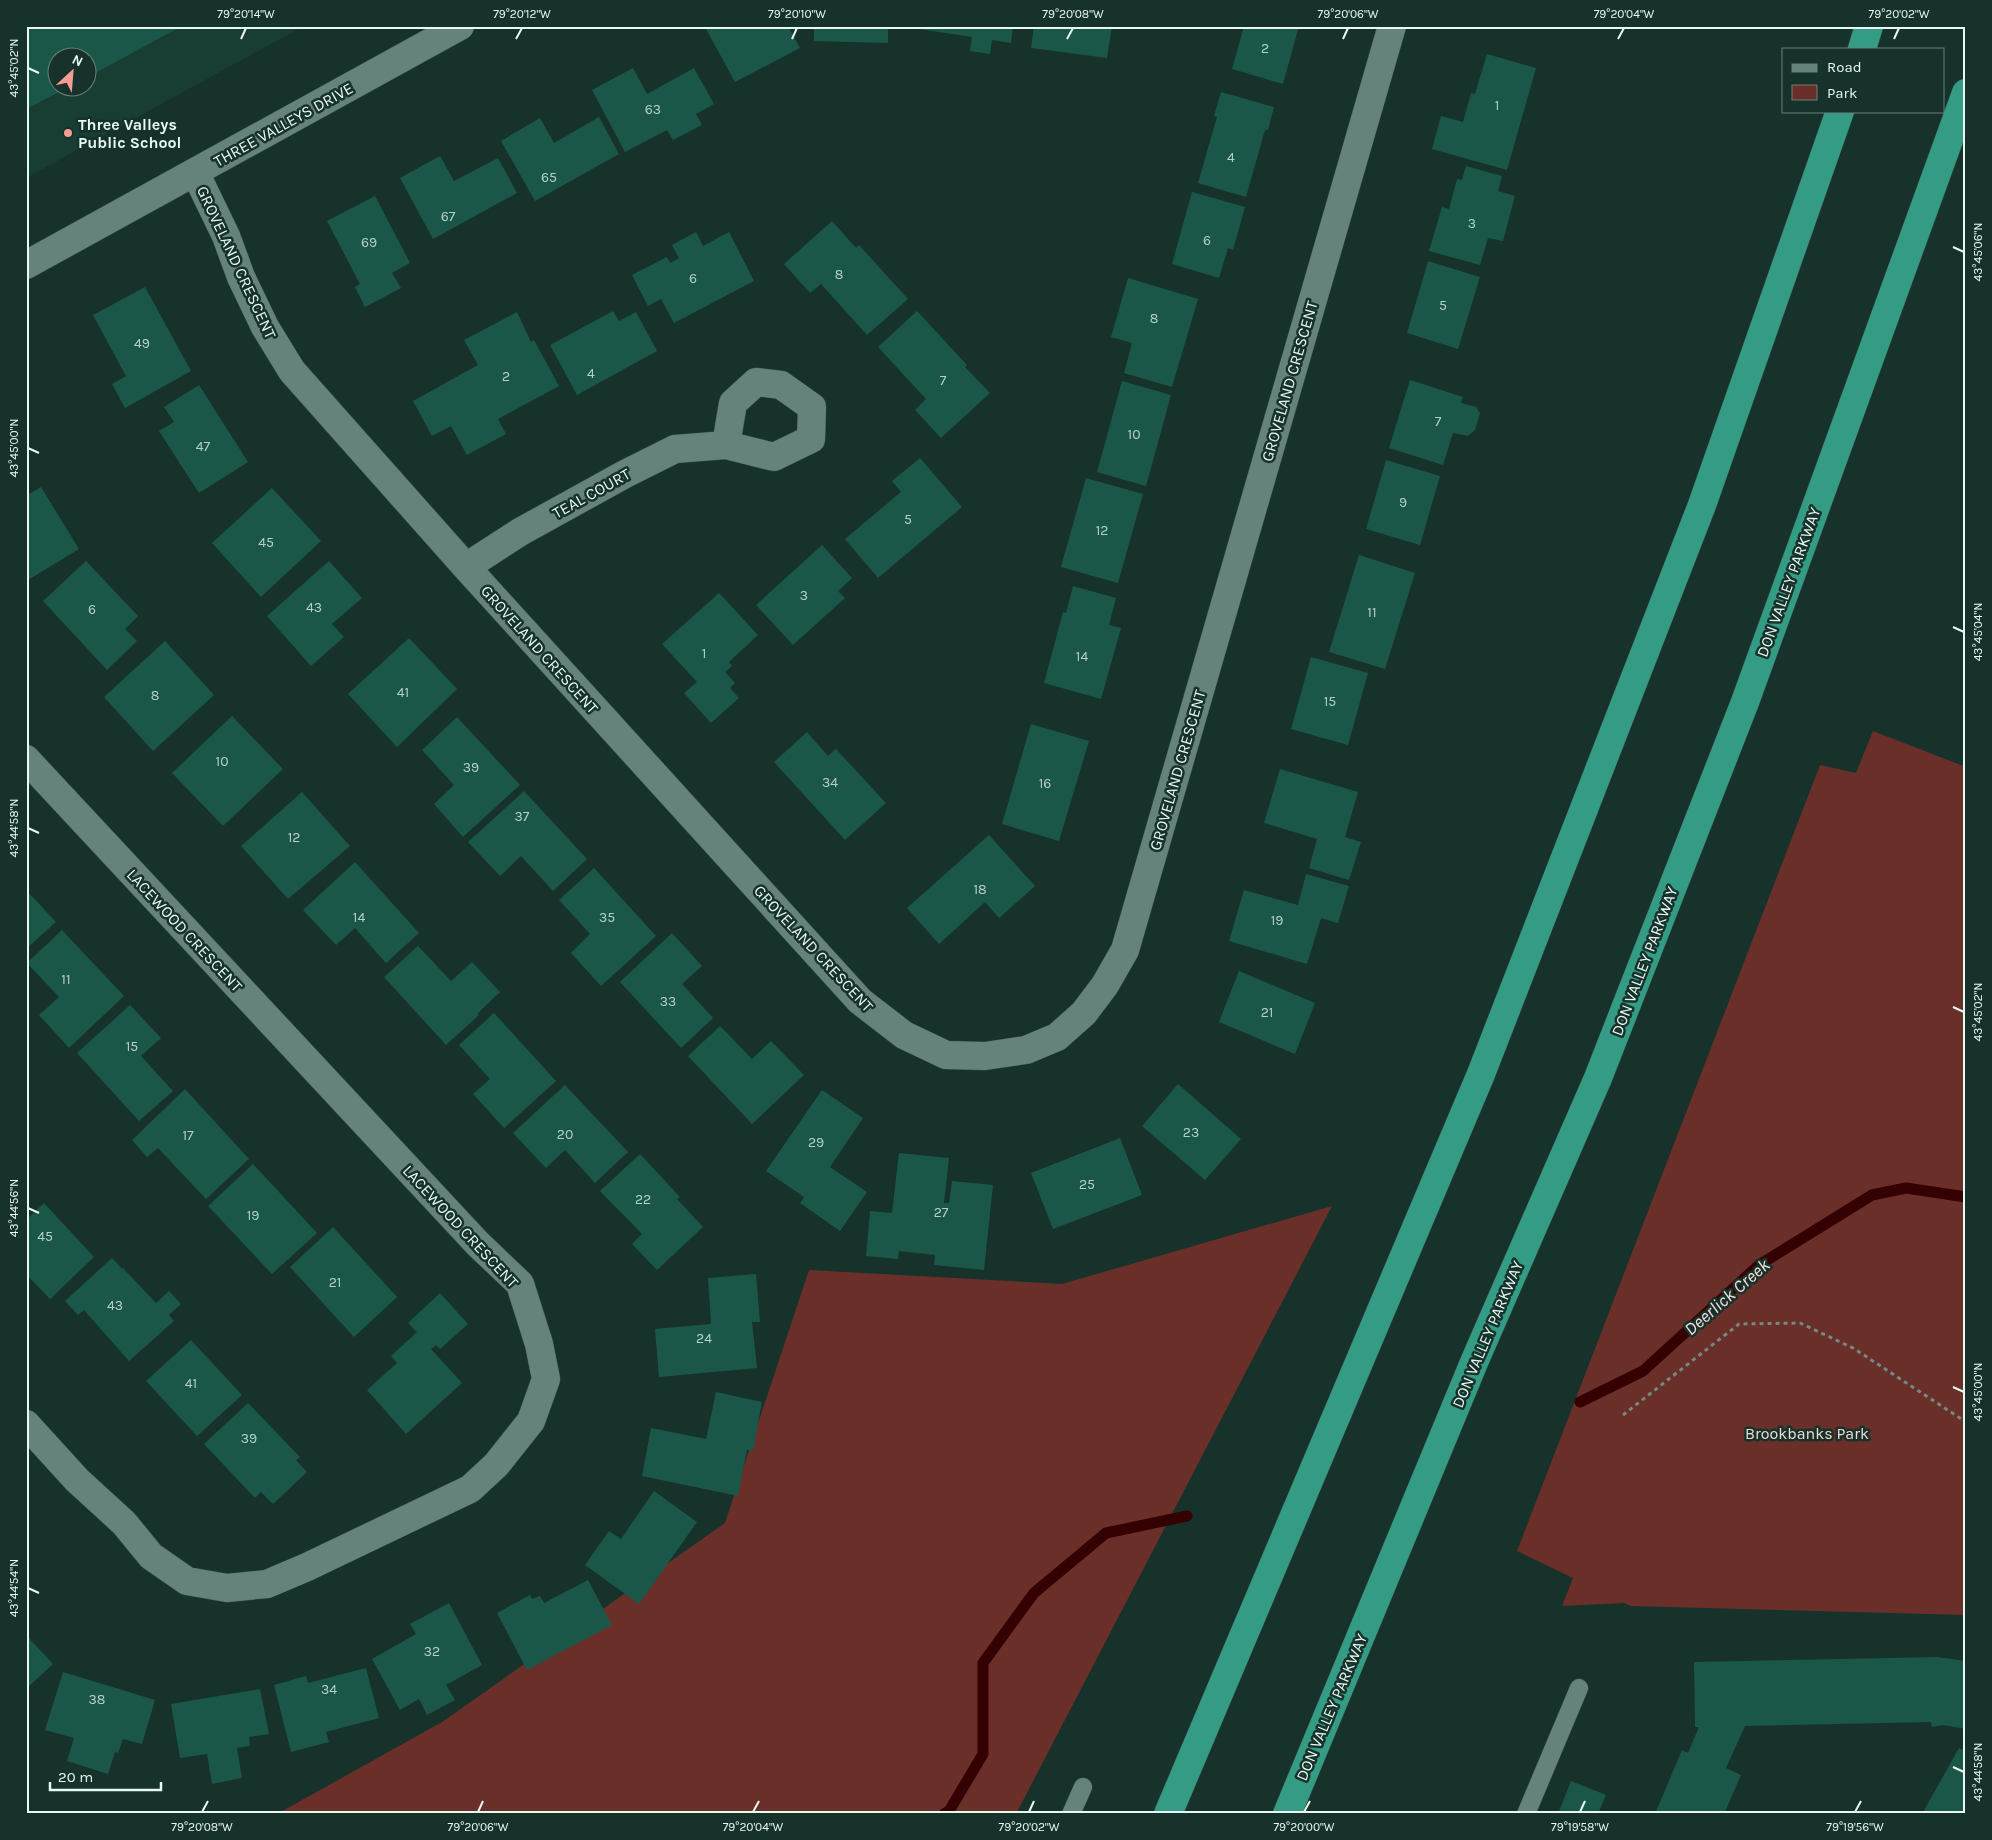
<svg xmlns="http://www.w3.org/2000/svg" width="1992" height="1840" font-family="Karla,sans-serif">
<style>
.built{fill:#183e34;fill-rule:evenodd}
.green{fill:#6b2f2a}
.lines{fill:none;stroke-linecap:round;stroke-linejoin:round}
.stream{stroke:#350001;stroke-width:11}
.building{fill:#1b5749}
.service-casing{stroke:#384f4a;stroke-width:19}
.minor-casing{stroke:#384f4a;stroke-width:29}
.motorway-casing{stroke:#384f4a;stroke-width:29}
.path{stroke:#738a83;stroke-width:3;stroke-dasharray:4 4;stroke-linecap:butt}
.service{stroke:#66837b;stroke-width:18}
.minor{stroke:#66837b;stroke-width:28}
.motorway{stroke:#349c85;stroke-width:28}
.ticks{fill:none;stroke:#e8f8f3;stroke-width:2}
.poi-dot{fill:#f59c93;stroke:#16322b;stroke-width:2}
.labels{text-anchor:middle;stroke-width:5;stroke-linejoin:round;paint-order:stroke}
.number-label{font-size:14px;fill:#b5d0c8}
.poi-label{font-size:16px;font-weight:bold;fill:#e8f8f3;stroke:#16322b;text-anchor:start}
.street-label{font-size:16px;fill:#e8f8f3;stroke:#16322b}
.park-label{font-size:16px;fill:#f2dad6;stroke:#16322b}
.water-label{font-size:18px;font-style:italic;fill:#f6ddda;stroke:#16322b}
.neatline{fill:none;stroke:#e8f8f3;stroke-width:2}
.ticks-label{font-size:12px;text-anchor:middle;fill:#e8f8f3}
</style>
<rect width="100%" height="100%" fill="#16322b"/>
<!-- built -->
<path class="built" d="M26,26H304L26,178ZM58,58H88V88H58Z"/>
<!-- green -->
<path class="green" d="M1873,731L1966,767V1615L1631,1606L1624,1603L1562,1606L1573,1578L1517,1551L1820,765L1856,773Z
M1332,1206L1016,1814H277L442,1722L725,1523L809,1270L1062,1284Z"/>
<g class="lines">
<!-- stream -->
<path class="stream" d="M1580,1402L1643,1371L1759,1265L1872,1195L1906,1188L1966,1197
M944,1814L949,1811L983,1754V1663L1034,1593L1106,1533L1187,1516"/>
</g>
<!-- building -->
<path class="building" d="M26,26H182L88,77V58H58V88H67L26,109Z
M711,26H788L800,48L735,82L706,29Z
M814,26H888V43L814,41Z
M919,26H1013L1011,43L992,40L990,54L970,51L972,37L919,29Z
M1034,26H1112L1107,58L1031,48Z
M1244,26H1299L1283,84L1232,69Z
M1487,54L1536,68L1507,170L1432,149L1441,116L1463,122L1471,93L1475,94Z
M633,68L647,94L694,68L714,104L696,114L702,125L673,140L667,130L625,152L592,90Z
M1221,92L1274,107L1268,130H1265L1246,197L1198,183L1217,117L1214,116Z
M599,117L619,154L535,201L501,141L540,118L554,143Z
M440,156L454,181L498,158L517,193L433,239L400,178Z
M1466,166L1502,176L1498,191L1515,196L1503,241L1488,238L1480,265L1429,251L1442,207L1449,209L1457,179L1462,180Z
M1192,192L1245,207L1233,250L1228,248L1219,278L1172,264Z
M375,196L410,263L392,273L401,288L365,307L355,287L360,284L327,221Z
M832,221L856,248L859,245L908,299L867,335L821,284L810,293L784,264Z
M696,232L703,246L729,232L754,281L674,323L661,299L648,306L632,275L667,257L670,263L679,258L672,245Z
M1428,261L1480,277L1458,349L1407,333Z
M1128,278L1198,299L1172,387L1124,373L1132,343L1111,337Z
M145,287L191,371L125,408L112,384L126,376L93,315Z
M613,311L619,321L636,312L657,351L577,395L550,345Z
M917,311L967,365L965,367L990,393L941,438L915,410L926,399L878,347Z
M517,312L531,342L534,340L559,386L498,419L506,434L467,455L451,426L432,436L413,401L478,365L464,340Z
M1410,380L1463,397L1461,403L1476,407L1480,413L1475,430L1468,436L1453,433L1443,465L1389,448Z
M1122,381L1171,395L1146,486L1097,472Z
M199,385L248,462L199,493L159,431L174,422L164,407Z
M920,458L962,507L878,578L845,539L901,492L892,481Z
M1386,460L1440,476L1420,545L1366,529Z
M1086,478L1143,494L1118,583L1061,567Z
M41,487L79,549L28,580L26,577V496Z
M272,488L321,541L261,597L212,543Z
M822,545L852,578L838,591L845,598L793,645L756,605Z
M1359,555L1415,573L1385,669L1329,652Z
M86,561L138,616L125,629L137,641L107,670L43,601Z
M329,561L362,598L332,624L344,637L311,666L267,616Z
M1073,586L1116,598L1109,625L1121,628L1101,699L1044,683L1063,612L1066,613Z
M719,593L758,635L729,662L732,666L725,672L735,683L730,688L739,698L711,723L684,693L697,682L662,644Z
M409,638L457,689L397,747L348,694Z
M165,641L214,695L153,751L104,697Z
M1311,657L1368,673L1348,745L1291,729Z
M232,716L283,769L223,826L172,773Z
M457,717L520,785L463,837L434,804L454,785L422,750Z
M1031,724L1089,741L1059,841L1002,824Z
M807,732L828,756L836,749L886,803L845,840L774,762Z
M1280,769L1358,792L1345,837L1361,842L1349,880L1309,868L1317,839L1264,823Z
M524,791L587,859L553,891L521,856L500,876L468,842Z
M302,792L350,846L288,899L241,846Z
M989,835L1035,886L999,918L985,902L939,944L907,908Z
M355,862L419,933L386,963L355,928L336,945L303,910Z
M594,868L656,936L601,986L571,953L590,934L559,900Z
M1306,874L1349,886L1338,923L1321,918L1307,964L1229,941L1244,890L1298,905Z
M26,890L56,922L26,949Z
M62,930L124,996L69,1048L39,1015L59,997L27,963Z
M672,933L702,966L682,984L713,1018L681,1048L620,982Z
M418,946L451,981L472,962L500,992L477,1014L479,1015L446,1045L384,977Z
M1239,971L1315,1003L1295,1054L1219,1022Z
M130,1005L161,1038L141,1056L173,1091L139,1121L77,1053Z
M494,1013L556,1081L504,1128L473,1094L490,1079L459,1045Z
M720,1026L752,1059L771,1041L804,1075L752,1124L688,1056Z
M1178,1084L1241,1139L1205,1180L1142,1126Z
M565,1085L628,1152L595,1183L565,1150L546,1168L513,1133Z
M185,1089L249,1159L206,1199L158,1148L147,1157L132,1140Z
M822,1090L863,1118L830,1167L867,1192L840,1231L800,1203L804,1197L766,1171Z
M1120,1138L1142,1195L1053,1229L1031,1173Z
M899,1153L949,1158L944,1203H949L952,1181L993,1185L984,1270L934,1265L935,1255L899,1251L898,1259L866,1256L870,1211L892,1213Z
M640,1154L680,1197L677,1199L703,1227L657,1270L632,1244L642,1234L600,1191Z
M253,1164L317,1233L272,1274L208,1206Z
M44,1203L94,1257L50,1299L26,1274V1220Z
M333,1227L397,1297L354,1337L290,1267Z
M112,1258L122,1269L123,1268L156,1303L169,1291L181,1304L169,1315L174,1321L129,1361L84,1310L78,1315L65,1301Z
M756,1274L760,1322H752L757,1368L659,1377L655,1329L711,1324L708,1278Z
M440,1293L468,1324L440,1349L436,1345L431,1349L462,1383L406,1434L367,1390L397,1363L391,1356L417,1332L408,1323Z
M191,1340L242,1395L197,1436L146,1381Z
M716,1392L762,1402L753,1451L747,1450L738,1496L642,1476L651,1428L706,1439Z
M248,1403L300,1457L296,1460L307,1472L273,1504L261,1492L255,1498L204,1444Z
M654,1491L697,1522L639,1604L585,1565L609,1531L621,1539Z
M588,1580L612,1625L527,1670L497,1613L530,1595L532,1599L540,1596L544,1603Z
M449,1603L482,1665L446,1685L455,1700L427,1715L419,1699L400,1710L372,1659L416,1634L410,1624Z
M26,1635L53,1664L26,1689Z
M1937,1657L1966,1661V1729L1943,1725L1932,1727L1931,1722L1745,1726L1726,1768L1741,1775L1724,1814H1655L1682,1750L1688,1753L1699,1727H1695L1694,1662Z
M366,1668L379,1718L326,1732L329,1742L291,1752L274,1685L306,1676L308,1683Z
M63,1672L155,1700L142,1744L123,1739L118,1753L115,1752L108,1774L67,1761L74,1738L45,1730Z
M260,1689L269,1734L249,1737L250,1746L237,1748L242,1778L212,1784L207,1754L180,1758L171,1704Z
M1959,1748L1966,1752V1814H1922Z
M1571,1781L1606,1795L1598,1814H1558Z"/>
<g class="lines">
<defs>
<path id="service" d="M1071,1814L1083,1787
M1526,1814L1579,1688"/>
<path id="minor" d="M195,172L226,236L241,277L265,327L292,371L466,567L860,1001L904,1035L946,1055L985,1056L1026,1050L1057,1037L1084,1013L1105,985L1125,950L1392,26
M26,265L460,26
M466,567L520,532L625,474L675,449L726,445L774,457L811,439L812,407L781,385L756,382L733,403L726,445
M26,759L478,1244L520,1284L539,1344L546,1379L531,1421L496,1465L470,1489L307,1567L267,1584L227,1588L187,1581L151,1556L124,1523L77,1480L26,1424"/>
<path id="motorway" d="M1862,49L1869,26
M1168,1814L1481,1074L1702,505L1840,111
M1287,1814L1475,1360L1598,1078L1745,702L1966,93"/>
</defs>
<!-- service casing -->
<use href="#service" class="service-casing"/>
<!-- minor casing -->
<use href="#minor" class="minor-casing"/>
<!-- motorway casing -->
<use href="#motorway" class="motorway-casing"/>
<!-- path -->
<path class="path" d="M1623,1415L1739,1324L1800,1323L1853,1348L1966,1422"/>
<!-- service -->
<use href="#service" class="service"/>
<!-- minor -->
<use href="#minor" class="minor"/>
<!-- motorway -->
<use href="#motorway" class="motorway"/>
</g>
<!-- ticks -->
<path class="ticks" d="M241,39L246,28M516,39L522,28M792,39L797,28M1067,39L1073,28M1343,39L1348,28M1618,39L1624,28M1894,39L1899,28M28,68L39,73M1953,247L1964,252M28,448L39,453M1953,627L1964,632M28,828L39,833M1953,1007L1964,1012M28,1208L39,1213M1953,1387L1964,1392M28,1588L39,1593M1953,1767L1964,1772M202,1812L208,1801M478,1812L483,1801M753,1812L759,1801M1029,1812L1034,1801M1304,1812L1310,1801M1580,1812L1585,1801M1855,1812L1861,1801"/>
<!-- markers -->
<circle class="poi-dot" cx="68" cy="133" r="5"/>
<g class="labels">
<!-- number labels -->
<g class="number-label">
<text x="1265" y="53">2</text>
<text x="1497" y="110">1</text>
<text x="653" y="114">63</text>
<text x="1231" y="162">4</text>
<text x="549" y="182">65</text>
<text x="448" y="221">67</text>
<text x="1472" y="228">3</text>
<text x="1207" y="245">6</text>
<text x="369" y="247">69</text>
<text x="839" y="279">8</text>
<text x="693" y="283">6</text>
<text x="1443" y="310">5</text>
<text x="1154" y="323">8</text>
<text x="142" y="348">49</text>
<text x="591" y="378">4</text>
<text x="506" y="381">2</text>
<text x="943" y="385">7</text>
<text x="1438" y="426">7</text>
<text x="1134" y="439">10</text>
<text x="203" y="451">47</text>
<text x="1403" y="507">9</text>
<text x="908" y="524">5</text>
<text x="1102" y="535">12</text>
<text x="266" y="547">45</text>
<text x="804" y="600">3</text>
<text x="314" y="612">43</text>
<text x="92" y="614">6</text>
<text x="1372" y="617">11</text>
<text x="704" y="658">1</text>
<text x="1082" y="661">14</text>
<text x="403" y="697">41</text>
<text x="155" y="700">8</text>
<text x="1330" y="706">15</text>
<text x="222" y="766">10</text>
<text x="471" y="772">39</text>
<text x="830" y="787">34</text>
<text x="1045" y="788">16</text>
<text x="522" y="821">37</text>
<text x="294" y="842">12</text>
<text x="980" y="894">18</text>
<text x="359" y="922">14</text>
<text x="607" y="922">35</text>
<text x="1277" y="925">19</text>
<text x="66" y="984">11</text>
<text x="668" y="1006">33</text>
<text x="1267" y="1017">21</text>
<text x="132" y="1051">15</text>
<text x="1191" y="1137">23</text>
<text x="565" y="1139">20</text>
<text x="188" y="1140">17</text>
<text x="816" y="1147">29</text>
<text x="1087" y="1189">25</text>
<text x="643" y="1204">22</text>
<text x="941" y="1217">27</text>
<text x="253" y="1220">19</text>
<text x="45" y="1241">45</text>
<text x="335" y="1287">21</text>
<text x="115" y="1310">43</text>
<text x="704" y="1343">24</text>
<text x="191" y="1388">41</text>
<text x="249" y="1443">39</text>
<text x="432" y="1656">32</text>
<text x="329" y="1694">34</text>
<text x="97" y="1704">38</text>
</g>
<!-- poi labels -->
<g class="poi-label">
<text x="78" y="130">Three Valleys<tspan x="78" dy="18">Public School</tspan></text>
</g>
<!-- street labels -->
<g class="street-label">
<text transform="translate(283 124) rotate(-29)" y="6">THREE VALLEYS DRIVE</text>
<text transform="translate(237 262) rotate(65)" y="6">GROVELAND CRESCENT</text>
<text transform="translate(1289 381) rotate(-74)" y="6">GROVELAND CRESCENT</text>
<text transform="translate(591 493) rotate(-29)" y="6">TEAL COURT</text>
<text transform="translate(1788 582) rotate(-70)" y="6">DON VALLEY PARKWAY</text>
<text transform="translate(540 649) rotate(48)" y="6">GROVELAND CRESCENT</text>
<text transform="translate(1177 770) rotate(-74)" y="6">GROVELAND CRESCENT</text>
<text transform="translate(185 930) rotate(47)" y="6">LACEWOOD CRESCENT</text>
<text transform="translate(814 948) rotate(47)" y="6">GROVELAND CRESCENT</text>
<text transform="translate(1644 961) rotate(-69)" y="6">DON VALLEY PARKWAY</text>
<text transform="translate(461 1226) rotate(47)" y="6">LACEWOOD CRESCENT</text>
<text transform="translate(1487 1334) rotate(-67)" y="6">DON VALLEY PARKWAY</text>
<text transform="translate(1331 1707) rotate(-67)" y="6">DON VALLEY PARKWAY</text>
</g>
<!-- park labels -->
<g class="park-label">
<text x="1807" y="1439">Brookbanks Park</text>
</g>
<!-- water labels -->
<g class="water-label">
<text transform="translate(1727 1297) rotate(-41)" y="6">Deerlick Creek</text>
</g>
</g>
<!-- border -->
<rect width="1992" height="1840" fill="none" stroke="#16322b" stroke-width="55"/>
<!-- legend -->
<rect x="1782" y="48" width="162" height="65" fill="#16322b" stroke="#6a817b"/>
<rect x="1792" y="64" width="25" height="8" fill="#66837b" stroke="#6a817b"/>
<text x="1827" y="72" font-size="15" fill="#e8f8f3">Road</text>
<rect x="1792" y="85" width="25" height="15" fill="#6b2f2a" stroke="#6a817b"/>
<text x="1827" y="98" font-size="15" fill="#e8f8f3">Park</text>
<!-- north arrow -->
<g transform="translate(72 72) rotate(26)"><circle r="24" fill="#16322b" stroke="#6a817b"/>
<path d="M0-4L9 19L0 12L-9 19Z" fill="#f59c93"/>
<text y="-8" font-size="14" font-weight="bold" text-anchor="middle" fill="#e8f8f3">N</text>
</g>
<!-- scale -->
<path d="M50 1782v8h111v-8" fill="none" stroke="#e8f8f3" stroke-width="2.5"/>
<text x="58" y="1782" font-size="15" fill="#e8f8f3" stroke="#16322b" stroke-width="4" paint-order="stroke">20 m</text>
<rect x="28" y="28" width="1936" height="1784" class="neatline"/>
<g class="ticks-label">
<text x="246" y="18">79°20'14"W</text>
<text x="522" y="18">79°20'12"W</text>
<text x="797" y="18">79°20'10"W</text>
<text x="1073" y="18">79°20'08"W</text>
<text x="1348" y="18">79°20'06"W</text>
<text x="1624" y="18">79°20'04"W</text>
<text x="1899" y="18">79°20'02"W</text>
<text transform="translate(14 68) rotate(-90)" y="4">43°45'02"N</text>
<text transform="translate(1978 252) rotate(-90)" y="4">43°45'06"N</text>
<text transform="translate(14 448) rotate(-90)" y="4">43°45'00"N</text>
<text transform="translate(1978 632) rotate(-90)" y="4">43°45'04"N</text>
<text transform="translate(14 828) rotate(-90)" y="4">43°44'58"N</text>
<text transform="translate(1978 1012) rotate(-90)" y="4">43°45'02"N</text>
<text transform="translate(14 1208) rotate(-90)" y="4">43°44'56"N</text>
<text transform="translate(1978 1392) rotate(-90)" y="4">43°45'00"N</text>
<text transform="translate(14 1588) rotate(-90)" y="4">43°44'54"N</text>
<text transform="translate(1978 1772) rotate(-90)" y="4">43°44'58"N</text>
<text x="202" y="1831">79°20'08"W</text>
<text x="478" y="1831">79°20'06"W</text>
<text x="753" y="1831">79°20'04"W</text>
<text x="1029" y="1831">79°20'02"W</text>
<text x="1304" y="1831">79°20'00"W</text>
<text x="1580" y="1831">79°19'58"W</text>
<text x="1855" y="1831">79°19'56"W</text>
</g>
</svg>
